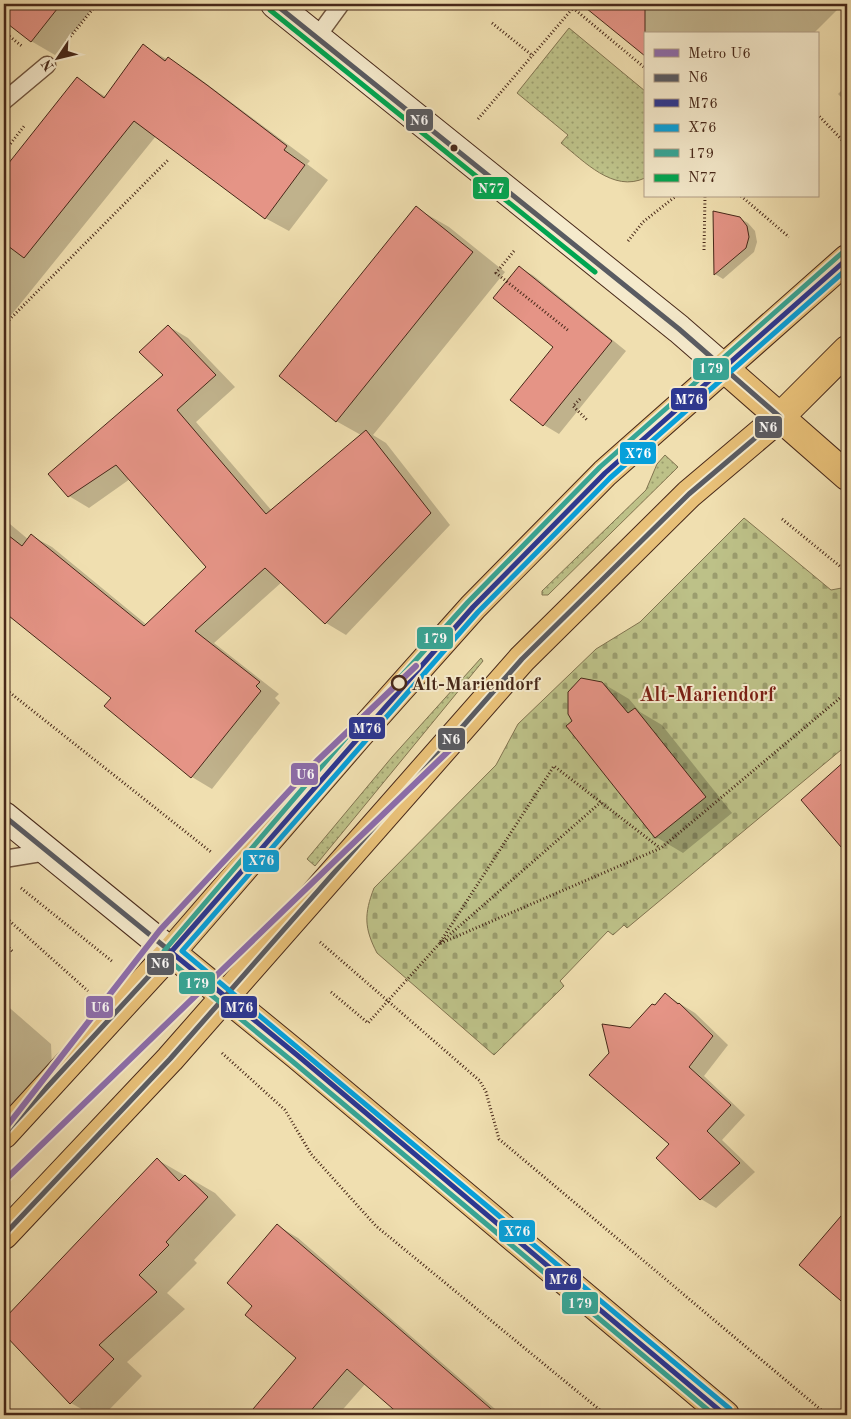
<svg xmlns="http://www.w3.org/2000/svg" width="851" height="1419" font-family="'Old Standard TT',serif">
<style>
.grass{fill:url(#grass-dots);stroke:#827450}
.cemetery{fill:url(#cemetery-stones);stroke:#827450}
.shadow{fill:#0003}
.building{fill:#e59486;stroke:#472819}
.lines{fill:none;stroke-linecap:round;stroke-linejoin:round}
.lane-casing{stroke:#71563f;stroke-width:19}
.secondary-casing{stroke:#472819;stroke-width:30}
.primary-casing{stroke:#472819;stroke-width:30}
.path{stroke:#472819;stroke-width:3;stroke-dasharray:1 2.5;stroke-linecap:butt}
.lane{stroke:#f5eacc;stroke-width:16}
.secondary{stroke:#f5eacc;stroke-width:28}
.primary{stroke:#e8c078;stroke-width:28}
.bus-1-casing{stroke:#f5eacc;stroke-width:9}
.bus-2-casing{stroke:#f5eacc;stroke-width:9}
.bus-3-casing{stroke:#f5eacc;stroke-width:9}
.bus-4-casing{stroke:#f5eacc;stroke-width:9}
.bus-5-casing{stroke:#f5eacc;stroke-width:9}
.bus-1{stroke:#595b62;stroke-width:5}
.bus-2{stroke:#2c3792;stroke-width:5}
.bus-3{stroke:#07a0da;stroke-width:5}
.bus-4{stroke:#37a595;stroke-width:5}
.bus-5{stroke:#00a651;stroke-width:5}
.metro-1-casing{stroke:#f5eacc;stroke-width:10}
.metro-1{stroke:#8c6dab;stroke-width:6}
.bus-dot{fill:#472819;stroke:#f5eacc;stroke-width:2}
.stop-dot{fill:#f5eacc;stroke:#472819;stroke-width:2.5}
.labels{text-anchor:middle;stroke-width:4;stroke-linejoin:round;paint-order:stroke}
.stop-label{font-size:19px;font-weight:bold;fill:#472819;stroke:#f5eacc;text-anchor:start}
.neighbourhood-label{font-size:20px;font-weight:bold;fill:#7a1f14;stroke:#f5eacc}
.line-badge{stroke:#f5eacc;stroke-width:2}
.badge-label{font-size:14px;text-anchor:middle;font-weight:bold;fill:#fff}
</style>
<defs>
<pattern id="grass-dots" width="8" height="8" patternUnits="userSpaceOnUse" patternTransform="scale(1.25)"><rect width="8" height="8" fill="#bdc188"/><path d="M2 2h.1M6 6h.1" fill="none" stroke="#9b9d6e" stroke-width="1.8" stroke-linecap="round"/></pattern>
<pattern id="cemetery-stones" width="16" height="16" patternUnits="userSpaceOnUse" patternTransform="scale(1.25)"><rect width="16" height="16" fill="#bdc188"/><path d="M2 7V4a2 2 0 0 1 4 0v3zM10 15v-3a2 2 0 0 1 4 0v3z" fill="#9b9d6e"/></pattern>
</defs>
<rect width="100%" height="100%" fill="#f0dfb0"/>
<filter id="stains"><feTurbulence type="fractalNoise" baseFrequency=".004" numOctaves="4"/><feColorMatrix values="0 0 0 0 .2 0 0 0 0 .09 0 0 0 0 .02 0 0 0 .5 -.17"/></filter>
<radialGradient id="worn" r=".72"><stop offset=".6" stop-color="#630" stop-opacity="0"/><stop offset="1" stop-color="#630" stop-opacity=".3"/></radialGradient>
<!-- grass -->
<path class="grass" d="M569,28L645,91V178C613,193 584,161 561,143L568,135L517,93Z
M665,455L678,467L548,595H542V591L646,490L657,464Z
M481,658L483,661L315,866L307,859L392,757Z"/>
<!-- cemetery -->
<path class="cemetery" d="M744,518L831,590L847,587V745L627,928L624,925L613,935L608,931L560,981L564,986L494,1055L377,953C364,928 364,914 374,888L496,765L518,724L596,649L640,622Z"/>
<!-- shadow -->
<path class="shadow" d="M4,4H96L55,55L31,41L4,20Z
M584,4H843L813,34H645V55Z
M143,46L192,73L310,161L307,164L328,180L289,231L265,218L156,136L4,324V171L77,79L106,97Z
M847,85V103L838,94Z
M416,208L449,227L505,272L373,435L386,443L450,525L346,635L326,623L282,582L214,643L279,694L275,698L280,703L212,789L192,777L106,706L113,698L4,611V519L29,540L32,536L52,547L147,625L207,567L130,479L89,508L69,496L165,375L168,326L188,338L235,387L196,422L272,511L361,435L336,421Z
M714,213L740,218L748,223L755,231L757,242L754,252L723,279L715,274Z
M519,267L534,276L626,351L559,434L544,425L512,399L555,347Z
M581,680L602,683L629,699L640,712L662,725L732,813L683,853L656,837L568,726L574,721L569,714L568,696L571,688Z
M847,761V852L803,800Z
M666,995L695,1013L728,1045L704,1076L745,1115L722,1140L755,1172L716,1208L701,1199L671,1144L631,1030Z
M4,1003L51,1044L52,1069L4,1120Z
M158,1160L215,1193L236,1215L194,1260L197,1263L167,1293L185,1309L127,1362L142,1376L104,1415H92L71,1403L4,1333V1321Z
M840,1219L847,1223V1304L801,1265Z
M278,1226L298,1238L502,1415H402L366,1383L338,1415H249L298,1358L254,1306Z"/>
<!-- building -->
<path class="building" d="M4,4H61L31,42L4,21Z
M581,4H645V56Z
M143,44L165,61L168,57L207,85L287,146L284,150L305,165L265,219L134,121L24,258L4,243V169L77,77L104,98Z
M416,206L473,252L336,422L279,376Z
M713,211L740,217L747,226L749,237L746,248L714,275Z
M519,266L612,341L543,426L510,400L553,347L493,298Z
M168,325L216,375L177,410L266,514L366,430L431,513L325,624L265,568L195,631L260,682L256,686L261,691L191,778L104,706L111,698L4,612V532L22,546L31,534L144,626L206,567L116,465L68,497L48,474L163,375L139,352Z
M581,678L602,682L628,713L635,708L706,797L655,838L566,726L572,721L568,714V692Z
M847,759V854L801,800Z
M665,993L678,1004L679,1003L713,1036L689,1067L731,1105L707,1131L740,1163L700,1200L656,1158L669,1144L589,1075L609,1053L602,1024L630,1028L652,1004L655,1005Z
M157,1158L179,1181L185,1175L208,1197L166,1242L169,1245L139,1275L157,1292L99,1345L114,1359L70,1404L4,1334V1319Z
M847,1209V1306L799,1265Z
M277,1224L389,1320L498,1415H400L347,1369L307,1415H248L296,1358L245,1315L252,1306L227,1283Z"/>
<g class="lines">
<defs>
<path id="lane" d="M317,37L341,4
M4,101L47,65
M4,859L47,852"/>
<path id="secondary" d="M275,4L679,329L725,369
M4,816L171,952"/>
<path id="primary" d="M725,369L847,476
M171,952L297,1055L725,1415
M4,1134L171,952L357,737L473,607L605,473L847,259
M4,1235L170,1059L522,659L689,494L780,417L847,350"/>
</defs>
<!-- lane casing -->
<use href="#lane" class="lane-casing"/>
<!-- secondary casing -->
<use href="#secondary" class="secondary-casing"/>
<!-- primary casing -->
<use href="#primary" class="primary-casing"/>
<!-- path -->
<path class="path" d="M573,8L645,68
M492,23L533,56
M4,32L23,47
M66,42L97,4
M817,114L847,145
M478,119L573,8L567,4
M4,152L25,125
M741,196L789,237
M628,241L643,222L676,196
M704,250L705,196
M514,251L496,273L569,331
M4,325L168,160
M580,399L573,406L588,421
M782,519L847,572
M4,688L211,852
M601,802L439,944L661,848L847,692
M21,888L113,962
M4,916L88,991
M320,942L480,1081L486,1092L499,1139L827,1415
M4,943L13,952
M331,992L368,1023L439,944L554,766L660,848
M222,1053L285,1110L311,1154L376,1226L606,1415"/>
<!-- lane -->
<use href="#lane" class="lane"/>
<!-- secondary -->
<use href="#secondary" class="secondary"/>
<!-- primary -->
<use href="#primary" class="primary"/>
<defs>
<path id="bus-1" d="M4,816L171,952L4,1134
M4,1235L170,1059L522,659L689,494L780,417L679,329L275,4"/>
<path id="bus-2" d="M725,1415L297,1055L171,952L473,607L605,473L847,259"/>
<path id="bus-3" d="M730,1409L182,951L478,612L610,478L847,269"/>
<path id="bus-4" d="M714,1415L292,1061L166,958L164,951L351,732L468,602L600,467L842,253"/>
<path id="bus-5" d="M270,10L595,272"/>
</defs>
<!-- bus-1 casing -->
<use href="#bus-1" class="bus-1-casing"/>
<!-- bus-2 casing -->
<use href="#bus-2" class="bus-2-casing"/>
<!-- bus-3 casing -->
<use href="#bus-3" class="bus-3-casing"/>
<!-- bus-4 casing -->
<use href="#bus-4" class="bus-4-casing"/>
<!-- bus-5 casing -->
<use href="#bus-5" class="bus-5-casing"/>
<!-- bus-1 -->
<use href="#bus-1" class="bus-1"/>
<!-- bus-2 -->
<use href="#bus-2" class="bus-2"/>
<!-- bus-3 -->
<use href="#bus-3" class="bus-3"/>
<!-- bus-4 -->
<use href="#bus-4" class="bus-4"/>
<!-- bus-5 -->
<use href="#bus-5" class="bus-5"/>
<defs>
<path id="metro-1" d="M4,1130L160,930L317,761L416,666
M4,1181L462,738"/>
</defs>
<!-- metro-1 casing -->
<use href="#metro-1" class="metro-1-casing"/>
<!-- metro-1 -->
<use href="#metro-1" class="metro-1"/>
</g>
<!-- markers -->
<circle class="bus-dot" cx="454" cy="148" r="4.5"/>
<circle class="stop-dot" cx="399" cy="683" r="7"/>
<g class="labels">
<!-- stop labels -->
<g class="stop-label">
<text x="411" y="690">Alt-Mariendorf</text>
</g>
<!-- neighbourhood labels -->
<g class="neighbourhood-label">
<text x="707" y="701">Alt-Mariendorf</text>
</g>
</g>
<g class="line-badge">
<rect x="405" y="108" width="29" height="24" rx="5" fill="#595b62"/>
<rect x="472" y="176" width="38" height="24" rx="5" fill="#00a651"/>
<rect x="692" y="357" width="38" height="24" rx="5" fill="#37a595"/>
<rect x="670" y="387" width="38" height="24" rx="5" fill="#2c3792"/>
<rect x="754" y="415" width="29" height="24" rx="5" fill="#595b62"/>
<rect x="619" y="441" width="38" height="24" rx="5" fill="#07a0da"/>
<rect x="416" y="626" width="38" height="24" rx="5" fill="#37a595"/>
<rect x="348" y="716" width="38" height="24" rx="5" fill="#2c3792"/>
<rect x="437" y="727" width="29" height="24" rx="5" fill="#595b62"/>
<rect x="290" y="762" width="29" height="24" rx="5" fill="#8c6dab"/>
<rect x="242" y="849" width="38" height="24" rx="5" fill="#07a0da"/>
<rect x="146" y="952" width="29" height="24" rx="5" fill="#595b62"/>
<rect x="178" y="971" width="38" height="24" rx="5" fill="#37a595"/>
<rect x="220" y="995" width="38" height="24" rx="5" fill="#2c3792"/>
<rect x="85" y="995" width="29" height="24" rx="5" fill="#8c6dab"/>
<rect x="498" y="1219" width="38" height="24" rx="5" fill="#07a0da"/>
<rect x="544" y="1267" width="38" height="24" rx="5" fill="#2c3792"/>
<rect x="561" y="1291" width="38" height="24" rx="5" fill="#37a595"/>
</g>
<g class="badge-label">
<text x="419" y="125">N6</text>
<text x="491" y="193">N77</text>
<text x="711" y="373">179</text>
<text x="689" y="404">M76</text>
<text x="768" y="432">N6</text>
<text x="638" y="458">X76</text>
<text x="435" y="643">179</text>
<text x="367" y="733">M76</text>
<text x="451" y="744">N6</text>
<text x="305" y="779">U6</text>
<text x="261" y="865">X76</text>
<text x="160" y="968">N6</text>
<text x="197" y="988">179</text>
<text x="239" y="1012">M76</text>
<text x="100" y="1012">U6</text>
<text x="517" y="1236">X76</text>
<text x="563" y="1284">M76</text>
<text x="580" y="1308">179</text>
</g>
<!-- margin -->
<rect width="851" height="1419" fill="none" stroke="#f0dfb0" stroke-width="20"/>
<rect x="5" y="5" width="841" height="1409" fill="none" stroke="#472819" stroke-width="2.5"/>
<rect x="10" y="10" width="831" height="1399" fill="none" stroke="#472819"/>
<!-- legend -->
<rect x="644" y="32" width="175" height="165" fill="#f5eacc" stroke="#af9c84"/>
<rect x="654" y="49" width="25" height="8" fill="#8c6dab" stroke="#af9c84"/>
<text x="688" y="58" font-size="15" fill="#472819">Metro U6</text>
<rect x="654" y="74" width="25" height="8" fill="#595b62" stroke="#af9c84"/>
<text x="688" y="82" font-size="15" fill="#472819">N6</text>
<rect x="654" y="99" width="25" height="8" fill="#2c3792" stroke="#af9c84"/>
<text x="688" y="108" font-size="15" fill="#472819">M76</text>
<rect x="654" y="124" width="25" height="8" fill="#07a0da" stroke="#af9c84"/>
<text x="688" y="132" font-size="15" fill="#472819">X76</text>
<rect x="654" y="149" width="25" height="8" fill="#37a595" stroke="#af9c84"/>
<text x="688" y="158" font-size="15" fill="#472819">179</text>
<rect x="654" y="174" width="25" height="8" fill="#00a651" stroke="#af9c84"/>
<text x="688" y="182" font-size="15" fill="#472819">N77</text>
<!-- north arrow -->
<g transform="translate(58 58) rotate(235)" stroke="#f5eacc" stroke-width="4" paint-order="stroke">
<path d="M0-4L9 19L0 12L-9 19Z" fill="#472819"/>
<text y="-8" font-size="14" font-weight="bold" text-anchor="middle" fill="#472819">N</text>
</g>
<rect width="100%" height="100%" filter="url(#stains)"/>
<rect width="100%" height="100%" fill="url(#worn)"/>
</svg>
